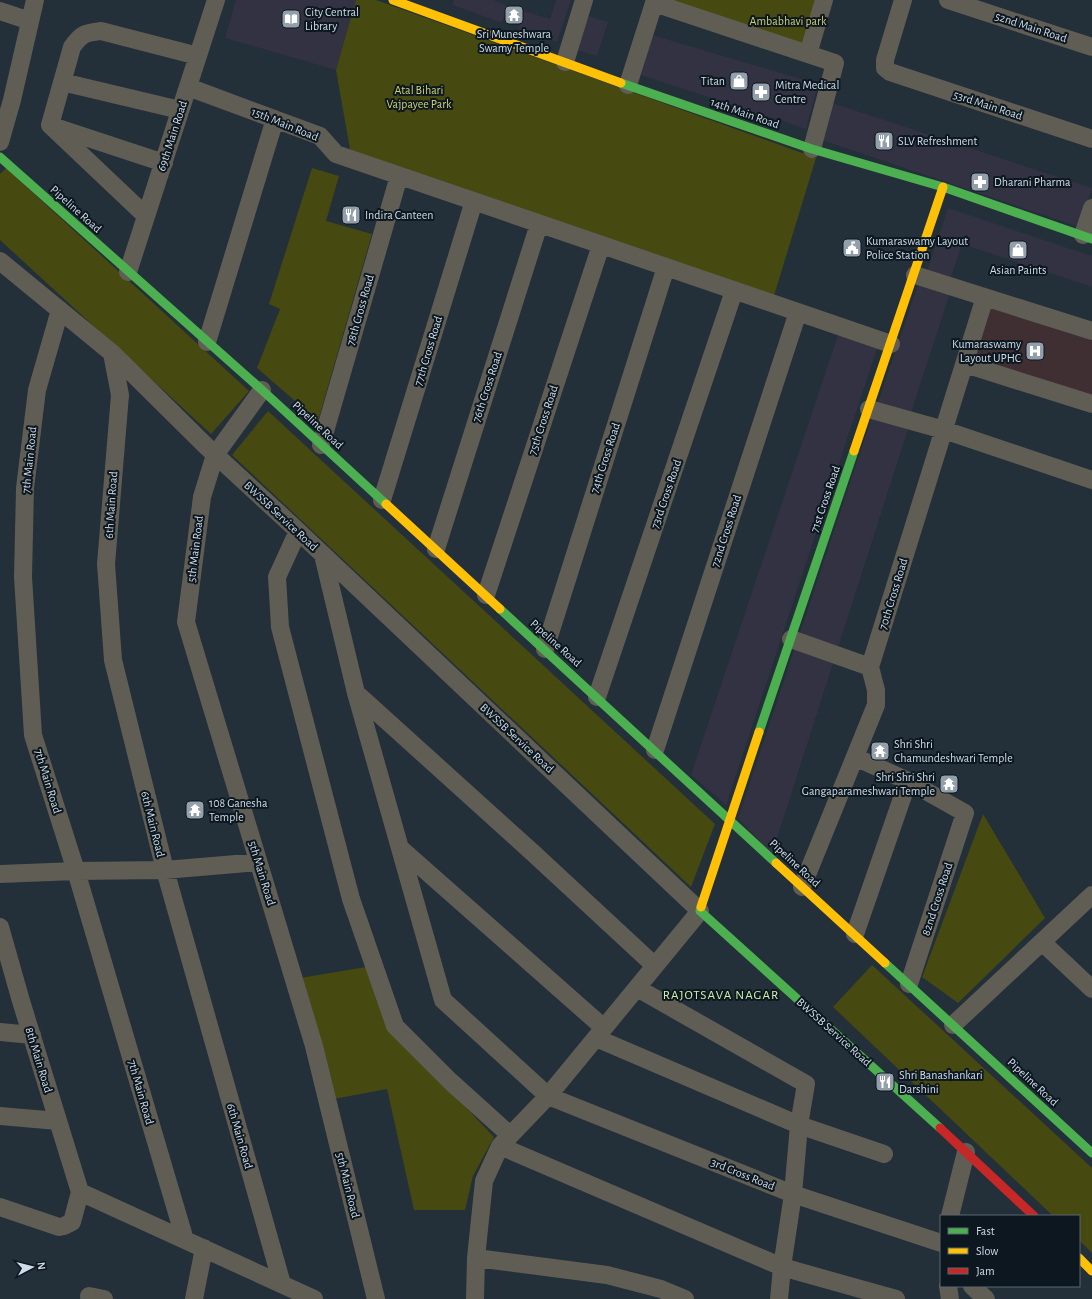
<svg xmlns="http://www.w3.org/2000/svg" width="1092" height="1299" font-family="'Alegreya Sans',sans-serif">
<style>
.commercial{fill:#333242}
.medical{fill:#3f2f33}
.green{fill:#464910}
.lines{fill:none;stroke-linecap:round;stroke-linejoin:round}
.street{stroke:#605d55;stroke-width:18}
.fast{stroke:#4caf50;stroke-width:9}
.slow{stroke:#ffc107;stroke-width:9}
.jam{stroke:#c62828;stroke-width:9}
.labels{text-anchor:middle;stroke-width:4;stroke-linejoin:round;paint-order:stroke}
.poi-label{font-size:12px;fill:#cfdde9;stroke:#0d171f;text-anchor:start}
.park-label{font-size:12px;fill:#ced176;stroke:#0d171f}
.street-label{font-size:12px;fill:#cfdde9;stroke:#0d171f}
.neighbourhood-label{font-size:13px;letter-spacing:1px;fill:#cef3ac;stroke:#0d171f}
</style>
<rect width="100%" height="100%" fill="#232f39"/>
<!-- commercial -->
<path class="commercial" d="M236,0H356L336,70L225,38Z
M454,0H493L508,6L502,23L453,5Z
M556,0H571L557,42L518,30L524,11L550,19Z
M582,14L608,22L597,56L571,48Z
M652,35L818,84L806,129L641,75Z
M829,102L1092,188L1079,227L819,139Z
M948,208L1092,256V287L962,244L951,277L927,271Z
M919,282L950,293L910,416L877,405Z
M840,329L879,343L726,805L691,775Z
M873,414L909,426L772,854L738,818Z"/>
<!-- medical -->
<path class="medical" d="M991,308L1092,339V399L974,363Z"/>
<!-- green -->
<path class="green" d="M356,0H376L816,158L773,299L351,155L336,70Z
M664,0H816L803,47Z
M6,168L249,391L211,434L0,240V174Z
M312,168L339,176L326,221L372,234L318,421L257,368L280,309L269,304Z
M268,411L715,824L691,887L232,455Z
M983,814L1045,918L958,1003L922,977Z
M872,965L1092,1168V1253L1079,1240V1216H1053L833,1007Z
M366,967L391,1028L494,1137L473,1176L465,1210H414L387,1089L334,1099L300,978Z"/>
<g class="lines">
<!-- street -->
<path class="street" d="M903,0L885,60V68L890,72L1092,139
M948,0L1092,47
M654,3L835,63L812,149
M0,11L30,21
M808,54L824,0
M565,62L584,0
M62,82L180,110
M628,85L655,0
M188,87L320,136L336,154L891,344
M50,125L72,47C82,33 85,33 101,31L198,56
M50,125L146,216
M55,127L164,163
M0,142L12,100L35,0
M1083,235L1092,208
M0,261L112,353L208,448L298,531L700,911L548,1096L500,1146L484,1181L476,1258L475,1299
M128,272L216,0
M915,275L1092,331
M60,310L37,390L25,488L23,577L33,735L76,871L185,1240
M207,342L275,119
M112,353L120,395L106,564L113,660L165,870L282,1284
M965,364L1092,404
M262,390L215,455L202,497L186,622L314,1046L376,1299
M869,409L944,430L1092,480
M321,445L399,176
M382,500L474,201
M298,531L277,577L280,627L351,899L395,1026L450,1081L510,1135
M436,549L539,224
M323,555L356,693L443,1000L548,1096L793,1194L941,1243
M486,595L601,245
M791,639L870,667
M545,649L666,267
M356,693L532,852L655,966
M597,697L734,291
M655,750L798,312
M855,757L908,781L965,813L909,984
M400,848L604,1028
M0,874L76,871L165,870L258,862
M802,887L876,705V690L870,667L985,297
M0,927L21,1001L80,1192
M855,934L908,781
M1042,942L1092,989
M637,988L806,1084L799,1125L793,1194L782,1267L896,1299
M953,1025L1092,895
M0,1032L32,1035
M596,1038L799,1125L884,1154
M0,1116L58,1121
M500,1146L782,1267L779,1299
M80,1192L314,1299
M0,1207L59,1227L64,1226L72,1222L80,1192
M950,1216L966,1152
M476,1258L607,1275L661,1289L685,1299
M948,1286L950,1299
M972,1286L986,1299
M89,1296L104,1299
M194,1299L204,1248"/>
<!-- fast -->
<path class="fast" d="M621,83L812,149L943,187L1092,239
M0,157L262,390L386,504
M500,609L776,863
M759,732L854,451
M701,907L700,911L940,1128
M885,963L1092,1153"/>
<!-- slow -->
<path class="slow" d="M393,0L621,83
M854,451L943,187
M386,504L500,609
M776,863L885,963
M701,907L759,732
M1079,1258L1092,1271"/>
<!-- jam -->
<path class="jam" d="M940,1128L1034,1216"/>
</g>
<!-- icons -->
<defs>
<symbol id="temple-square" viewBox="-11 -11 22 22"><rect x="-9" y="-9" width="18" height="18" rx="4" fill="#93a0ab" stroke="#0d171f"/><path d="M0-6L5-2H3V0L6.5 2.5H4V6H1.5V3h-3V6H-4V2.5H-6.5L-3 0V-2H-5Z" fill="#fff"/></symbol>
<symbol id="library-square" viewBox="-11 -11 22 22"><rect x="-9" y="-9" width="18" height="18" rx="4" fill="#93a0ab" stroke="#0d171f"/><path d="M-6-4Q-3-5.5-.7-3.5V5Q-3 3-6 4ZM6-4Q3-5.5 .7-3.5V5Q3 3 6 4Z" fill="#fff"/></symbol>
<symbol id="shop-square" viewBox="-11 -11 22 22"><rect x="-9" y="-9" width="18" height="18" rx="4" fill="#93a0ab" stroke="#0d171f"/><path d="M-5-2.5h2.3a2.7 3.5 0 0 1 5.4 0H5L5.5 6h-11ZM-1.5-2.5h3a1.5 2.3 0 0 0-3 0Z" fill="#fff"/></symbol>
<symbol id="pharmacy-square" viewBox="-11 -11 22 22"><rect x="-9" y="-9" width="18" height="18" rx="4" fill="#93a0ab" stroke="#0d171f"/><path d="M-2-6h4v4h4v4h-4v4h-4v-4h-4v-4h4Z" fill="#fff"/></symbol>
<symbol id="restaurant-square" viewBox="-11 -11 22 22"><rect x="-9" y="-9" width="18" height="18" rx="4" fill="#93a0ab" stroke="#0d171f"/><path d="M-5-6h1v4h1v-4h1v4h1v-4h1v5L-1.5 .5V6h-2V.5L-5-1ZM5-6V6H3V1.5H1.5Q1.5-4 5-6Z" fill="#fff"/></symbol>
<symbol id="civic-square" viewBox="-11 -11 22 22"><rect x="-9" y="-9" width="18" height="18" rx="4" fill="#93a0ab" stroke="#0d171f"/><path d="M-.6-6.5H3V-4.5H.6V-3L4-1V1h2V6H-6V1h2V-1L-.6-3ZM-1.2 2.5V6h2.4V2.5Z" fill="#fff"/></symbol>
<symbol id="hospital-square" viewBox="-11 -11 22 22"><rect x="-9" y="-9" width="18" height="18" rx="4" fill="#93a0ab" stroke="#0d171f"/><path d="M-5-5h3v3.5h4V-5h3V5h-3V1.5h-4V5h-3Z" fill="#fff"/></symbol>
</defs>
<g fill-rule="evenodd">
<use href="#temple-square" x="503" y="4" width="22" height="22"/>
<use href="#library-square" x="280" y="8" width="22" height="22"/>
<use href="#shop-square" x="728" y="70" width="22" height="22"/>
<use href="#pharmacy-square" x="750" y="81" width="22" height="22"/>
<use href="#restaurant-square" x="873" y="130" width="22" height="22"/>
<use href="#pharmacy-square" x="969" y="171" width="22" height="22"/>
<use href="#restaurant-square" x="340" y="204" width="22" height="22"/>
<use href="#civic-square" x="841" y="237" width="22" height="22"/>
<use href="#shop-square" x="1007" y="239" width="22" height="22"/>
<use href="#hospital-square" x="1024" y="340" width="22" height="22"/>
<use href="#temple-square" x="869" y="740" width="22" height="22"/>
<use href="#temple-square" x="938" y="773" width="22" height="22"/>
<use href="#temple-square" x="184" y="799" width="22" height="22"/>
<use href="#restaurant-square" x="874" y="1071" width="22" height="22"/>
</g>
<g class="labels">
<!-- poi labels -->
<g class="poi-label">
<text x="305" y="16">City Central<tspan x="305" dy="14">Library</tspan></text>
<text x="514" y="38" text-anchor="middle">Sri Muneshwara<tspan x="514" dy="14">Swamy Temple</tspan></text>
<text x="725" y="85" text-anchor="end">Titan</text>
<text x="775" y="89">Mitra Medical<tspan x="775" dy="14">Centre</tspan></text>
<text x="898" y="145">SLV Refreshment</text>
<text x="994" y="186">Dharani Pharma</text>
<text x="365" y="219">Indira Canteen</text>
<text x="866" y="245">Kumaraswamy Layout<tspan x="866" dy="14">Police Station</tspan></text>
<text x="1018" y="274" text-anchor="middle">Asian Paints</text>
<text x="1021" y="348" text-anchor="end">Kumaraswamy<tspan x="1021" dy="14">Layout UPHC</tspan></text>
<text x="894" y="748">Shri Shri<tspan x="894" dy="14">Chamundeshwari Temple</tspan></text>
<text x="935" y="781" text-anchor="end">Shri Shri Shri<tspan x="935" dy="14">Gangaparameshwari Temple</tspan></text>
<text x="209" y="807">108 Ganesha<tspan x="209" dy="14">Temple</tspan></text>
<text x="899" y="1079">Shri Banashankari<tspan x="899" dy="14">Darshini</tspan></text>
</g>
<!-- park labels -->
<g class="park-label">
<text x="788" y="25">Ambabhavi park</text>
<text x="419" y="94">Atal Bihari<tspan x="419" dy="14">Vajpayee Park</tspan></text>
</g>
<!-- street labels -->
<g class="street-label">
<text transform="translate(1031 27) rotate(18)" y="4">52nd Main Road</text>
<text transform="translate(988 105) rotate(18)" y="4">53rd Main Road</text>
<text transform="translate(745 113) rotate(19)" y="4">14th Main Road</text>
<text transform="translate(285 124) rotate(22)" y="4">15th Main Road</text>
<text transform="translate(172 136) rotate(-72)" y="4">69th Main Road</text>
<text transform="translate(76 209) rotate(42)" y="4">Pipeline Road</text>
<text transform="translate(360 310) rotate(-74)" y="4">78th Cross Road</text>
<text transform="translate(428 351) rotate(-73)" y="4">77th Cross Road</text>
<text transform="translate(487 387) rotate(-72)" y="4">76th Cross Road</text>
<text transform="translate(543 420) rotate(-72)" y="4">75th Cross Road</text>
<text transform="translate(318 425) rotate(43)" y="4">Pipeline Road</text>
<text transform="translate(605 458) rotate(-72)" y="4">74th Cross Road</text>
<text transform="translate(29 460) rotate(-84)" y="4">7th Main Road</text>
<text transform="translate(666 494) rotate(-71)" y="4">73rd Cross Road</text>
<text transform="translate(825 499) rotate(-71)" y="4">71st Cross Road</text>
<text transform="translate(111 505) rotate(-86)" y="4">6th Main Road</text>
<text transform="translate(281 516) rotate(43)" y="4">BWSSB Service Road</text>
<text transform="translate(726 531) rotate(-72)" y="4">72nd Cross Road</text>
<text transform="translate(195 549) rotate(-83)" y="4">5th Main Road</text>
<text transform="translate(893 594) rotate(-73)" y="4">70th Cross Road</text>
<text transform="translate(556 643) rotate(42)" y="4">Pipeline Road</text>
<text transform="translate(517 738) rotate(43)" y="4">BWSSB Service Road</text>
<text transform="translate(48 781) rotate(73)" y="4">7th Main Road</text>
<text transform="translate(153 824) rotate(76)" y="4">6th Main Road</text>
<text transform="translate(795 863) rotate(43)" y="4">Pipeline Road</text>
<text transform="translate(262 873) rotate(73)" y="4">5th Main Road</text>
<text transform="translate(937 899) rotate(-72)" y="4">82nd Cross Road</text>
<text transform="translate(834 1032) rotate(42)" y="4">BWSSB Service Road</text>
<text transform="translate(39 1060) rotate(73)" y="4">8th Main Road</text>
<text transform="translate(1033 1082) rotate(43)" y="4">Pipeline Road</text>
<text transform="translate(141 1092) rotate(74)" y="4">7th Main Road</text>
<text transform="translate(240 1136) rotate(74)" y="4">6th Main Road</text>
<text transform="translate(743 1174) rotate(22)" y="4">3rd Cross Road</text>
<text transform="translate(348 1185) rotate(76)" y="4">5th Main Road</text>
</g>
<!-- neighbourhood labels -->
<g class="neighbourhood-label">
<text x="721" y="999">RAJOTSAVA NAGAR</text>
</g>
</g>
<!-- legend -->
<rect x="940" y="1215" width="140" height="72" fill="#0d171f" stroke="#5b6670"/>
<rect x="948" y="1228" width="20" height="6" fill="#4caf50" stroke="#5b6670"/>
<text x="976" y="1235" font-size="12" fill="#cfdde9">Fast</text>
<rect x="948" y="1248" width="20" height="6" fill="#ffc107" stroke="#5b6670"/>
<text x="976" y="1255" font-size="12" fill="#cfdde9">Slow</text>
<rect x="948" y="1268" width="20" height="6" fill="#c62828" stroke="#5b6670"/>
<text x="976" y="1275" font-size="12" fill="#cfdde9">Jam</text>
<!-- north arrow -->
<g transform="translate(32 1267) rotate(83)" stroke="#0d171f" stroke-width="3" paint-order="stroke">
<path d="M0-3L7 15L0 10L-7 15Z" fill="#cfdde9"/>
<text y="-6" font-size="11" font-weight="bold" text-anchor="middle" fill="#cfdde9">N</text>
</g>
</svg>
